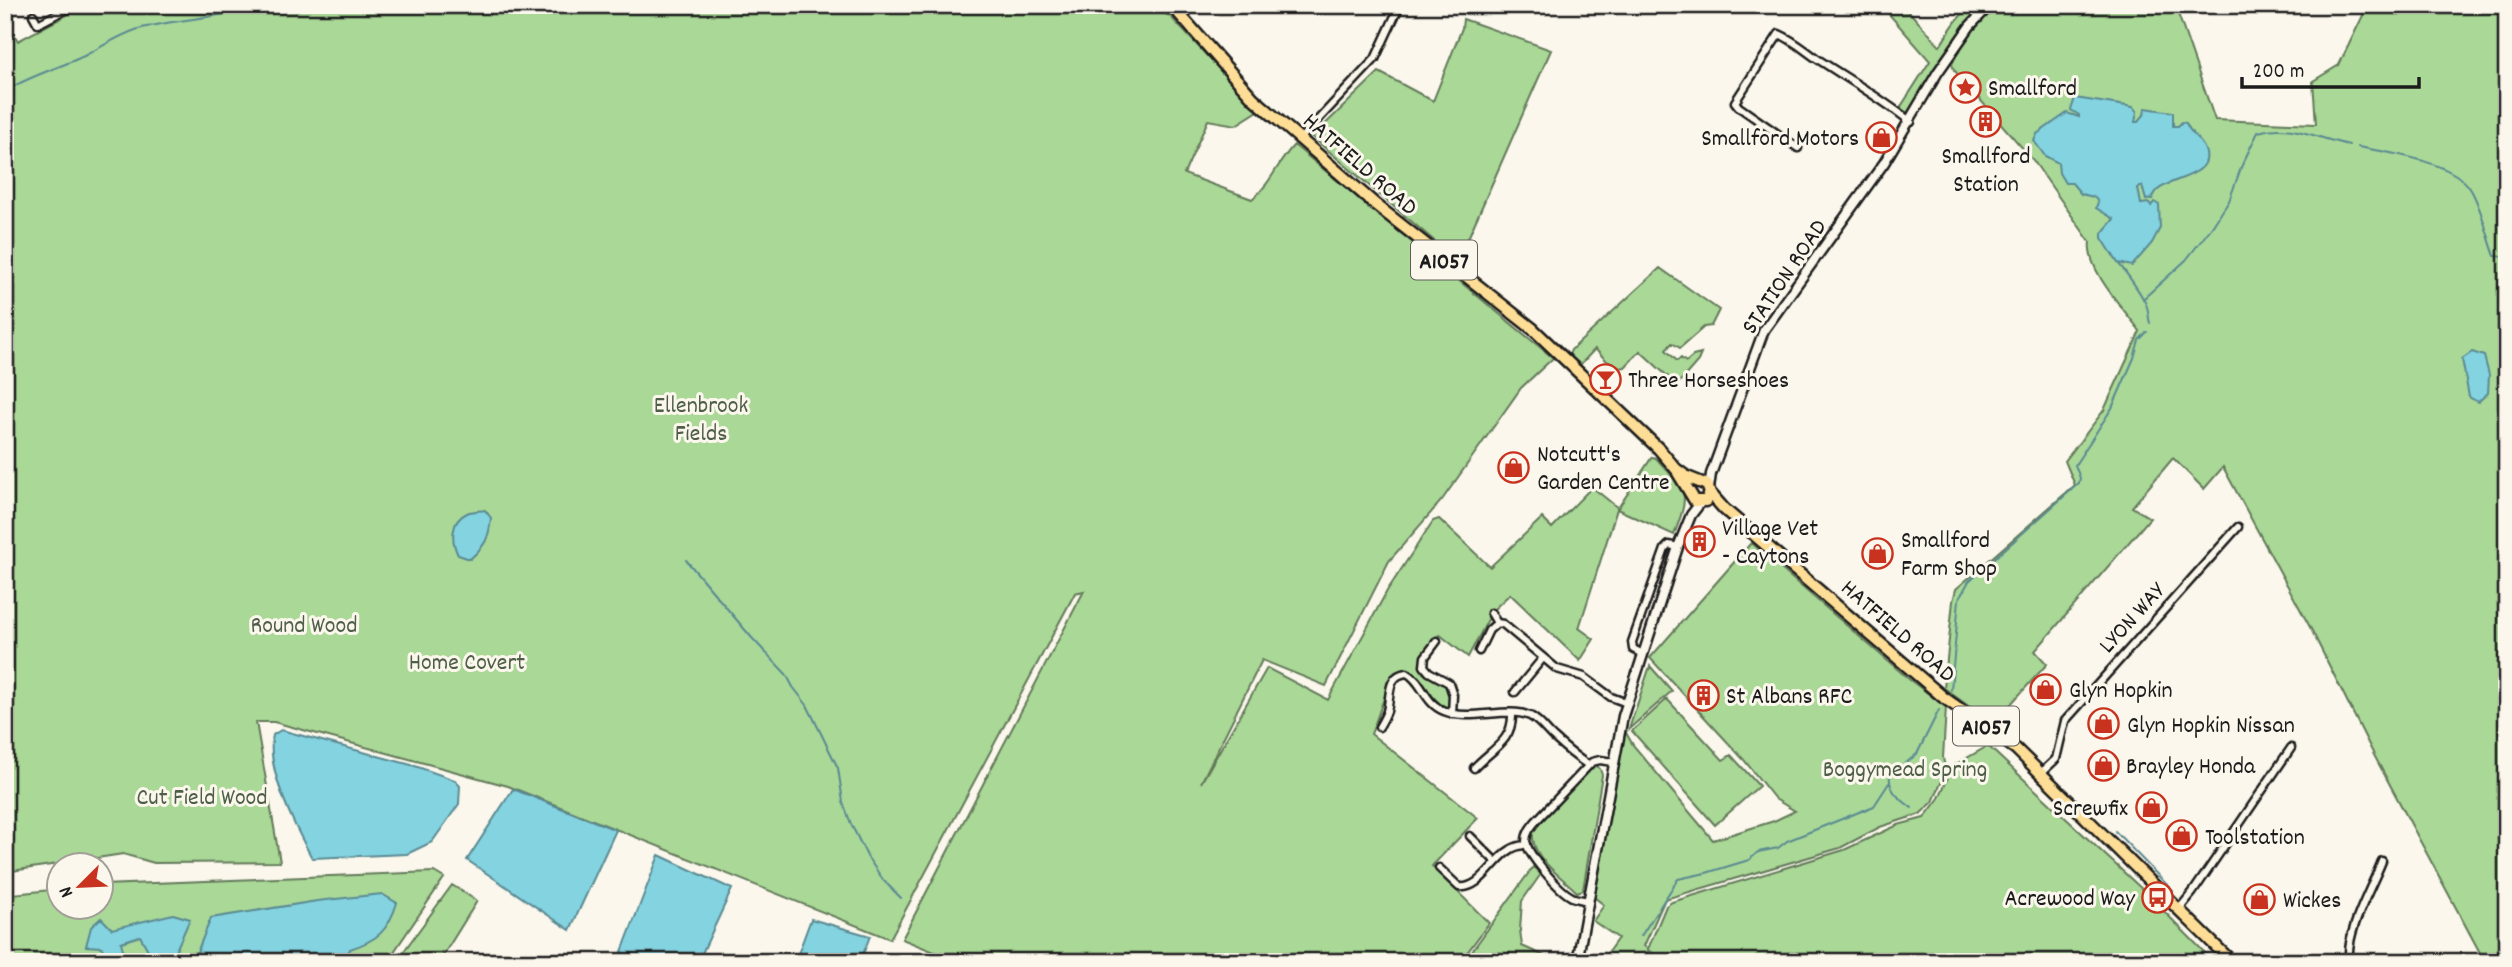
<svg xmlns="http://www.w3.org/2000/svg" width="2512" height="967" font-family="Dekko,sans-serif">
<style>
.green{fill:#aad897;stroke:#637a5a;stroke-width:2}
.water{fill:#84d3e0;stroke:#5a8a92;stroke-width:2}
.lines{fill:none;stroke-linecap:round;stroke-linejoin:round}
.stream{stroke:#5a8a92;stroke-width:2}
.street-casing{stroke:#1c1c1c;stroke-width:11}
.secondary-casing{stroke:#1c1c1c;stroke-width:13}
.primary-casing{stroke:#1c1c1c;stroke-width:15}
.street{stroke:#fbf7ec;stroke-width:6}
.secondary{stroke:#fbf7ec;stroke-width:8}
.primary{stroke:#fedd96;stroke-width:10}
.labels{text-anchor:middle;stroke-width:6;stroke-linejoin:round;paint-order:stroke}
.shield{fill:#fbf7ec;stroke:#5f5e5a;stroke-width:2}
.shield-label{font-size:23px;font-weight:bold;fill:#1c1c1c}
.poi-label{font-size:24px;fill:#1c1c1c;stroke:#fbf7ec;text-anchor:start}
.street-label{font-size:24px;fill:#1c1c1c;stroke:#fbf7ec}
.park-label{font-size:24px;fill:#4e5e47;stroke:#fbf7ec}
</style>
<rect width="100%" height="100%" fill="#fbf7ec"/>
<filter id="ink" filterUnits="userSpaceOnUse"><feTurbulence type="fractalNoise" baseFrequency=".0143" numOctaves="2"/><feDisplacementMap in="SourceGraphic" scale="14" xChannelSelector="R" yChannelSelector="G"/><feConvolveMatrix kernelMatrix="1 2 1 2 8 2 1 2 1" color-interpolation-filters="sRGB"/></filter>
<g filter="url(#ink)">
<!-- green -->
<path class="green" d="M86,5H1146L1170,16L1258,111L1236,125L1208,120L1184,174L1252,199C1271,184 1277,163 1294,145L1553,358L1521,388L1442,500L1389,561L1326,686L1262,660L1201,783L1267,668L1328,700L1387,591L1433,521L1439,519L1490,567L1542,518L1552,528L1592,487L1618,508L1652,457L1656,458C1687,493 1691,490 1674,535L1617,509L1579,628L1594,639L1580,661L1510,594L1493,610L1468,657L1440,635C1430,648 1418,655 1423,673L1446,685L1449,689L1450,706L1444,707C1428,696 1424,679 1411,671L1397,673C1387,683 1378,718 1371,734L1478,818L1432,866L1489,923L1460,962H959L902,939L1084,591L1075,593L890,939L508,786L274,722H256L280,862L154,863L123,854L5,872V620L9,608L5,607V33L11,29L18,41Z
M1881,5H1903L1940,46C1952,28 1961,5 1985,5L1963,27L1909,114L1900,108L1930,61Z
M2000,5H2175L2215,120L2316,124L2313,81L2339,65L2368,5H2507V962H2485L2374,755L2311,629L2223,467L2204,489L2173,458L2132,507L2150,518L2035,651L2047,664L1993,724L1944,688L1953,601L1956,589L2075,485L2065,461L2104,410L2140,331C2123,308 2086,270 2090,242L2033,160L1954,70L1952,64C1964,40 1978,21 2000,5Z
M1463,19L1551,50L1458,261L1312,137L1379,72L1433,101L1462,28Z
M1660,268L1719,310L1711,326L1704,327L1680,348L1672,343L1666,350L1677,361L1681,358L1686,362L1693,356L1701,354L1698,361L1677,385L1640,351L1625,367L1619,368L1612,362H1608L1595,349L1579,366L1569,355L1571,350Z
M1751,543L1910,680L1946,707L1943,758L1946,771L1933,802L1920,814L1880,827L1840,848L1665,899L1644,946L1648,949L1666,906L1672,902L1844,850L1898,825L1924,818L1939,798L1953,766L1988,746L2145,892L2214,962H1666L1648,950L1647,957L1654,962H1601L1618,938L1593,921L1604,905L1594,897L1625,731L1633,745L1713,840L1774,821L1795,811L1775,799L1744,760L1650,658Z
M1650,666L1672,691L1629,729Z
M1667,699L1723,760L1731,755L1759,786L1715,825L1632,731Z
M1595,764L1600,769L1602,775L1583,890L1577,892C1559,874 1529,857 1533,830Z
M1533,867L1541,874L1522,901L1520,930L1522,946L1558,962H1464Z
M434,872L444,878L387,962H5V895L59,889L60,908H102V885Z
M452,885L477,901L439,962H396Z"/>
<!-- water -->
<path class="water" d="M2075,98L2133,107L2137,112L2135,122H2138L2144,115L2145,108L2173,112V126H2178L2182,122L2186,123C2191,135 2201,139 2205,150C2215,176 2170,178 2158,190C2155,192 2154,196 2152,199L2146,200L2142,186L2138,188L2141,204L2148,203L2151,206L2154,202L2159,205L2160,228L2152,243L2132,266L2118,263L2102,238V233L2114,219L2096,208L2098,202L2094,197L2081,194L2072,183H2065L2059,173L2058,163L2045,156L2034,141L2037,134L2067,113L2079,117V115L2071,110Z
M2472,352L2484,356L2489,375L2488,393L2478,402L2469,397L2462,359Z
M485,510L491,518C489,538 486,545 470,559L458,555C451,541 450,521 467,513C471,511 480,511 485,510Z
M281,730L415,766L455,780L460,786L459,804L432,842L407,854L312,858C296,829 265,768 273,735Z
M513,789L616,830L570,930L467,860Z
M659,855L732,889L698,962H618Z
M382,894L397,903C388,931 378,940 350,949L344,962H193L211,918L317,901Z
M173,914L190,919L173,957H152L140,936L121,942L126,962H106L102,947L86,946L91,927L101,918L112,929Z
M811,919L870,936L860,962H795Z"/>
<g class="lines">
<!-- stream -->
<path class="stream" d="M5,91C32,75 56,69 84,56C102,47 122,33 142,28C182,18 223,18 263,5
M2358,147C2387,152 2456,162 2471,190C2482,209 2487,235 2495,256L2507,257
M2118,263C2126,272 2144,297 2147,307C2149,313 2148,317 2150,323
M2143,299L2186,260L2212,227L2229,201L2242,165L2258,132C2290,122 2318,139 2349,145
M686,560L752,638L786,674L793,687L807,705L838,768L843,802L851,824L868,858L884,881L901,898
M5,599L11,601
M1951,690L1959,599L1969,581L2079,483L2080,478L2075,465L2112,408L2134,358L2139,340L2147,332
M1912,808C1901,800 1888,791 1890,776L1917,754L1939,710
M2115,831L2173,891
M1641,936L1678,879L1706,873L1749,860L1758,852L1778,848L1787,841L1874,806L1889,783"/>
<defs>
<path id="street" d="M33,15L38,24L74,5
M1300,139L1375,59L1400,5
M1798,148L1739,107L1735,102L1779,34C1793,40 1803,49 1816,58C1848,79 1881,98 1911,122
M1491,613L1497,623L1503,624L1557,669L1584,677L1611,697L1627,703
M1437,641L1425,657L1424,666L1429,672L1449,683L1453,695L1452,714
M1479,651L1489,630L1497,623
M1643,654L1633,649L1632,642L1665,549L1669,545L1678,547
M1515,692L1543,658
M1379,727C1382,722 1385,717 1387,711C1391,696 1386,675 1407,673C1423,682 1425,704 1444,711C1470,722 1507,706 1530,716C1540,721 1546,731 1554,738C1565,748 1576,757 1588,765
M1474,768C1490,750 1513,742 1512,714
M2041,773L2056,759L2065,721L2238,527
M1470,836L1496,862
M1439,868L1459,887C1480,890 1493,860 1510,850C1515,846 1521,846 1527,844
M1589,901C1583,900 1577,899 1572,897C1560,891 1527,855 1526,841C1526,833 1531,827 1536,821L1592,762L1600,760L1613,762
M2180,908L2193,892L2291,748
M2350,962C2343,937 2372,887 2382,861"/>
<path id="secondary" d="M1709,488L1711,474L1764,330L1884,163L1938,72L1970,26L1990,5
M1577,962L1623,716L1678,547L1691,515L1701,502"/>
<path id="primary" d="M1169,5L1175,9L1253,98L1376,205L1533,329L1659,449L1676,469L1687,477L1707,485L1710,493L1724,509L1943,697L2016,749L2232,962
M1678,473L1695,501H1706L1710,493"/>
</defs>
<!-- street casing -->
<use href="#street" class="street-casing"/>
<!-- secondary casing -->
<use href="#secondary" class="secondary-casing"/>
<!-- primary casing -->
<use href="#primary" class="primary-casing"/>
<!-- street -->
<use href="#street" class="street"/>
<!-- secondary -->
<use href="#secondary" class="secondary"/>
<!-- primary -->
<use href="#primary" class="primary"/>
</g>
</g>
<!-- icons -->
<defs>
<symbol id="sight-ring" viewBox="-11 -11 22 22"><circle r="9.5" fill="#fbf7ec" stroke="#c8321e" stroke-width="1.5"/><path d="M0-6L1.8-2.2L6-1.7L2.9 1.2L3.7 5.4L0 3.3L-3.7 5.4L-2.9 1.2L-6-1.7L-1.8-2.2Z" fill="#c8321e"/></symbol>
<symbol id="building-ring" viewBox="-11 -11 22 22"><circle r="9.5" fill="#fbf7ec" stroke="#c8321e" stroke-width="1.5"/><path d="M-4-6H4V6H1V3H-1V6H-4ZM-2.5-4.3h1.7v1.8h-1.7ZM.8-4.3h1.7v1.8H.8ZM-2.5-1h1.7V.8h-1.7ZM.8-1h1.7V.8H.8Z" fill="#c8321e"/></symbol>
<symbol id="shop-ring" viewBox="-11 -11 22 22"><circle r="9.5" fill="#fbf7ec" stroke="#c8321e" stroke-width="1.5"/><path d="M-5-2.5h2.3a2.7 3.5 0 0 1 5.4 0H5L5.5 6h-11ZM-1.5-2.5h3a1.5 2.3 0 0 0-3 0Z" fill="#c8321e"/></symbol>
<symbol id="bar-ring" viewBox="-11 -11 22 22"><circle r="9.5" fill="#fbf7ec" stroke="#c8321e" stroke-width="1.5"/><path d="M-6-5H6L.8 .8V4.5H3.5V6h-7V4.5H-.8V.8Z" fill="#c8321e"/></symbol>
<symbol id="bus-ring" viewBox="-11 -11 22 22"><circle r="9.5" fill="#fbf7ec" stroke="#c8321e" stroke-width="1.5"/><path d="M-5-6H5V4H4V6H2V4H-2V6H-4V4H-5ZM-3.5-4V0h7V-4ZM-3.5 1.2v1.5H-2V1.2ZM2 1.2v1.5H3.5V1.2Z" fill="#c8321e"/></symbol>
</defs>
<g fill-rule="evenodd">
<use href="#sight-ring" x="1948" y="70" width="35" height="35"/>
<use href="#building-ring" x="1968" y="104" width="35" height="35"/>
<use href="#shop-ring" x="1864" y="120" width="35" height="35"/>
<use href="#bar-ring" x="1588" y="362" width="35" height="35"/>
<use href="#shop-ring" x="1496" y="450" width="35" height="35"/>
<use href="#building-ring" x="1682" y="524" width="35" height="35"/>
<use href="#shop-ring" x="1860" y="536" width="35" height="35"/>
<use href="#shop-ring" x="2028" y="672" width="35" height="35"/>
<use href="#building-ring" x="1686" y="678" width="35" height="35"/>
<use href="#shop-ring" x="2086" y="706" width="35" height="35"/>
<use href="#shop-ring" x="2086" y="748" width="35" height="35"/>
<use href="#shop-ring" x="2134" y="790" width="35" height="35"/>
<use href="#shop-ring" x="2164" y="818" width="35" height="35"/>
<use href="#bus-ring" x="2140" y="880" width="35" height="35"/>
<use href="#shop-ring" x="2242" y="882" width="35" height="35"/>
</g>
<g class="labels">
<!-- shield labels -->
<g class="shield">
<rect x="1411" y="240.5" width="66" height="39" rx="5"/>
<rect x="1953" y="706.5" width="66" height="39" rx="5"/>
</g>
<g class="shield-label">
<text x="1444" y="268">A1057</text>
<text x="1986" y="734">A1057</text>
</g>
<!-- poi labels -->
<g class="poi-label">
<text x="1988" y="95">Smallford</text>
<text x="1859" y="145" text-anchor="end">Smallford Motors</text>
<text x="1986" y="163" text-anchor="middle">Smallford<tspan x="1986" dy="28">Station</tspan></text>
<text x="1628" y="387">Three Horseshoes</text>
<text x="1537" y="461">Notcutt's<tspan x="1537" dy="28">Garden Centre</tspan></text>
<text x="1722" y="535">Village Vet<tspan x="1722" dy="28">- Caytons</tspan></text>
<text x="1901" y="547">Smallford<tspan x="1901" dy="28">Farm Shop</tspan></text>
<text x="2069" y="697">Glyn Hopkin</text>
<text x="1726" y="703">St Albans RFC</text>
<text x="2127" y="732">Glyn Hopkin Nissan</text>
<text x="2126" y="773">Brayley Honda</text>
<text x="2128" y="815" text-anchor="end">Screwfix</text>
<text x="2205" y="844">Toolstation</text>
<text x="2135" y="905" text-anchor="end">Acrewood Way</text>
<text x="2283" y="907">Wickes</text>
</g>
<!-- street labels -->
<g class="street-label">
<text transform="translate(1361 163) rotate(41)" y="8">HATFIELD ROAD</text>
<text transform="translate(1783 276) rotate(-56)" y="8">STATION ROAD</text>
<text transform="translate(2131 617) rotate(-48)" y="8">LYON WAY</text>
<text transform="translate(1899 630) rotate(41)" y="8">HATFIELD ROAD</text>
</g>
<!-- park labels -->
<g class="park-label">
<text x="701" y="412">Ellenbrook<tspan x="701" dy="28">Fields</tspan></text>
<text x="304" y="632">Round Wood</text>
<text x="467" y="669">Home Covert</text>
<text x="1905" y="776">Boggymead Spring</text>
<text x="202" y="804">Cut Field Wood</text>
</g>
</g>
<!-- margin -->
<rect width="2512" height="967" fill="none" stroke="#fbf7ec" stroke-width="28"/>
<rect x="14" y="14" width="2484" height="939" fill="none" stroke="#1c1c1c" stroke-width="2.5" filter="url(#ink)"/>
<!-- north arrow -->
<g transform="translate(80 886) rotate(246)"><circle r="33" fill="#fbf7ec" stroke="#a29f99" stroke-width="2"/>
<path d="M0-5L12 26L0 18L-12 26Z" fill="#c8321e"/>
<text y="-10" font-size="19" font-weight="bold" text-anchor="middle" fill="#1c1c1c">N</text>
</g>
<!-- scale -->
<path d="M2242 77v10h177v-10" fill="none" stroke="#1c1c1c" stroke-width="3.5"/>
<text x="2253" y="77" font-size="21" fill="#1c1c1c" stroke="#fbf7ec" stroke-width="5" paint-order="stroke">200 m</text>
</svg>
